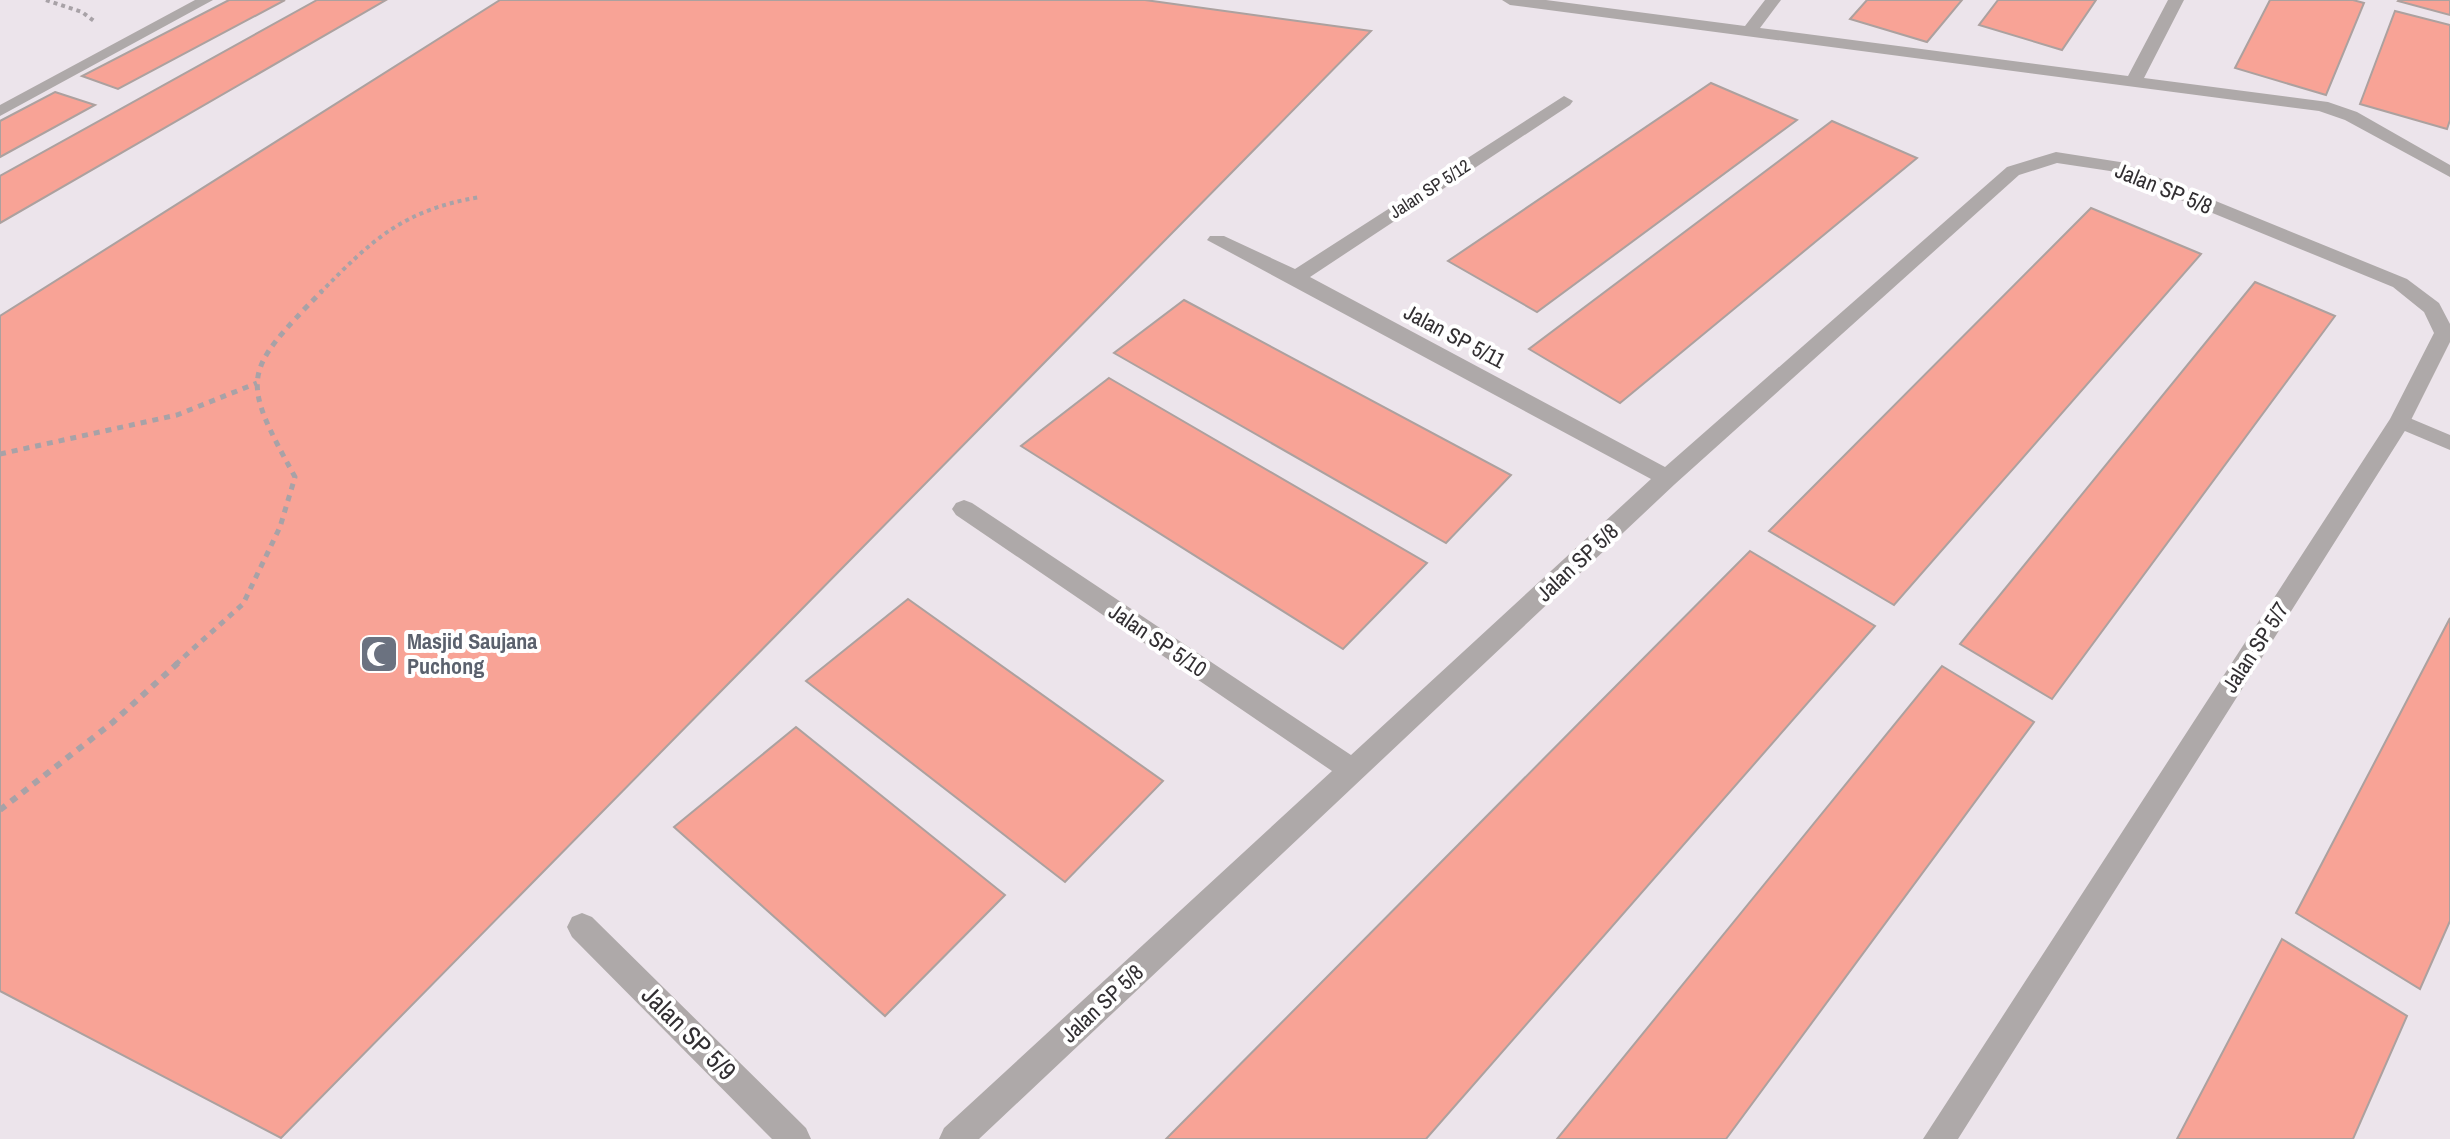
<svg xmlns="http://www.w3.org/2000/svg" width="2450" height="1139" font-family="'Archivo Narrow',sans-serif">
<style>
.building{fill:#f8a396;stroke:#aca19f;stroke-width:2}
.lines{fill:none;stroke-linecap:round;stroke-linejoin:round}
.path-far2{stroke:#a8a2a7;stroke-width:4;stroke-dasharray:4 4;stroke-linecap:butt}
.path-far1{stroke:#a8a2a7;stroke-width:5;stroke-dasharray:6 6;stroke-linecap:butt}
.path{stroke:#a8a2a7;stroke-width:6;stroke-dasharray:7 7;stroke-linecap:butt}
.service{fill:#aea9a9;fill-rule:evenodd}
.minor{fill:#aea9a9;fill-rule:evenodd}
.labels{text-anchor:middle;stroke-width:8;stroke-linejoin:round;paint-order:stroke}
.far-street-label{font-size:18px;fill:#322f32;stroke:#fff}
.street-label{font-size:22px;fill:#322f32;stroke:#fff}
.worship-label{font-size:22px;font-weight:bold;fill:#5b616d;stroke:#fff;text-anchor:start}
.near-street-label{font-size:26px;fill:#322f32;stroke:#fff}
</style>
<rect width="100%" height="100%" fill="#ece4eb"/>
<!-- building -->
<path class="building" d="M229,0H285L118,89L82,76Z
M317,0H386L0,223V176Z
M500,0H1145L1371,31L281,1138L0,991V316Z
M1867,0H1962L1927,42L1850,19Z
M1998,0H2096L2062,50L1979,25Z
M2270,0H2353L2364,3L2326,95L2235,68Z
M2450,0V15L2398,1L2399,0Z
M2395,11L2450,25V120L2447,129L2360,104Z
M1711,83L1797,120L1537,312L1448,261Z
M55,92L95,105L0,157V121Z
M1832,121L1917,158L1620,403L1529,349Z
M2091,208L2201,254L1894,605L1769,531Z
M2255,282L2335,316L2052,699L1960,644Z
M1184,300L1511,475L1446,543L1114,353Z
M1109,378L1427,563L1343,649L1021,446Z
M1750,551L1875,626L1426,1139H1166Z
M908,599L1163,781L1065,882L806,681Z
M2450,618V921L2420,989L2296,913Z
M1942,666L2034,722L1726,1139H1557Z
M796,727L1005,895L885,1016L674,827Z
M2282,939L2407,1016L2353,1139H2177Z"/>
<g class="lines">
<!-- path-far2 -->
<path class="path-far2" d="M46,0L82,12L94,21
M320,293C373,239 403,210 480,197"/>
<!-- path-far1 -->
<path class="path-far1" d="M0,454L177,415L257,383
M175,665L243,604L280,527L295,477C240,377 242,373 322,291"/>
<!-- path -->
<path class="path" d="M0,810L112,723L178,663"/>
<!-- service -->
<path class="service" d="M195,0H213L0,116V105Z
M2400,414L2450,435V450L2393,426L2390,421L2393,416Z"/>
<!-- minor -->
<path class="minor" d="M1502,0H1546L1745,26L1765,0H1781L1760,28L2128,76L2168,0H2184L2144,78L2328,102L2357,112L2450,165V177L2345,120L2319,111L1510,5Z
M1564,96L1573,101L1570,105L1310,277L1665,467L2007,167L2056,152L2120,162L2407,279L2439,303L2450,324V342L2408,426L1958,1139H1923L2390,419L2434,333L2424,312L2393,287L2110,171L2057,163L2019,175L1675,484L979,1139H939L944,1128L1332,771L956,515L952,509L956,503L964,500L972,503L1351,755L1651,479L1207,240L1210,236H1224L1295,269Z
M582,913L592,917L806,1128L811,1139H772L572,937L567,927L572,917Z"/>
</g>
<!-- icons -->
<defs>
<symbol id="mosque-square" viewBox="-11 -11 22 22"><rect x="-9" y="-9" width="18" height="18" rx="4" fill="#6b7280" stroke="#fff"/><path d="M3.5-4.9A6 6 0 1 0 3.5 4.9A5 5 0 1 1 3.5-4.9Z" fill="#fff"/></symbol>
</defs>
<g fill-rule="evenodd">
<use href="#mosque-square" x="357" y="632" width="44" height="44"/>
</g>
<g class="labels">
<!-- far-street labels -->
<g class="far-street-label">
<text transform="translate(1430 189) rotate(-33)" y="6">Jalan SP 5/12</text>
</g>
<!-- street labels -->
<g class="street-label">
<text transform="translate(2164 188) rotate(22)" y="8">Jalan SP 5/8</text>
<text transform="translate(1455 336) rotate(28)" y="8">Jalan SP 5/11</text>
<text transform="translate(1577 562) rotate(-43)" y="8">Jalan SP 5/8</text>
<text transform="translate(1158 640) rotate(34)" y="8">Jalan SP 5/10</text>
<text transform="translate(2255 647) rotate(-57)" y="8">Jalan SP 5/7</text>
<text transform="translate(1102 1003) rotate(-43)" y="8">Jalan SP 5/8</text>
</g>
<!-- worship labels -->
<g class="worship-label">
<text x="407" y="649">Masjid Saujana<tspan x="407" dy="25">Puchong</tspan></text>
</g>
<!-- near-street labels -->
<g class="near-street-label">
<text transform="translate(689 1033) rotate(45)" y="9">Jalan SP 5/9</text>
</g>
</g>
</svg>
